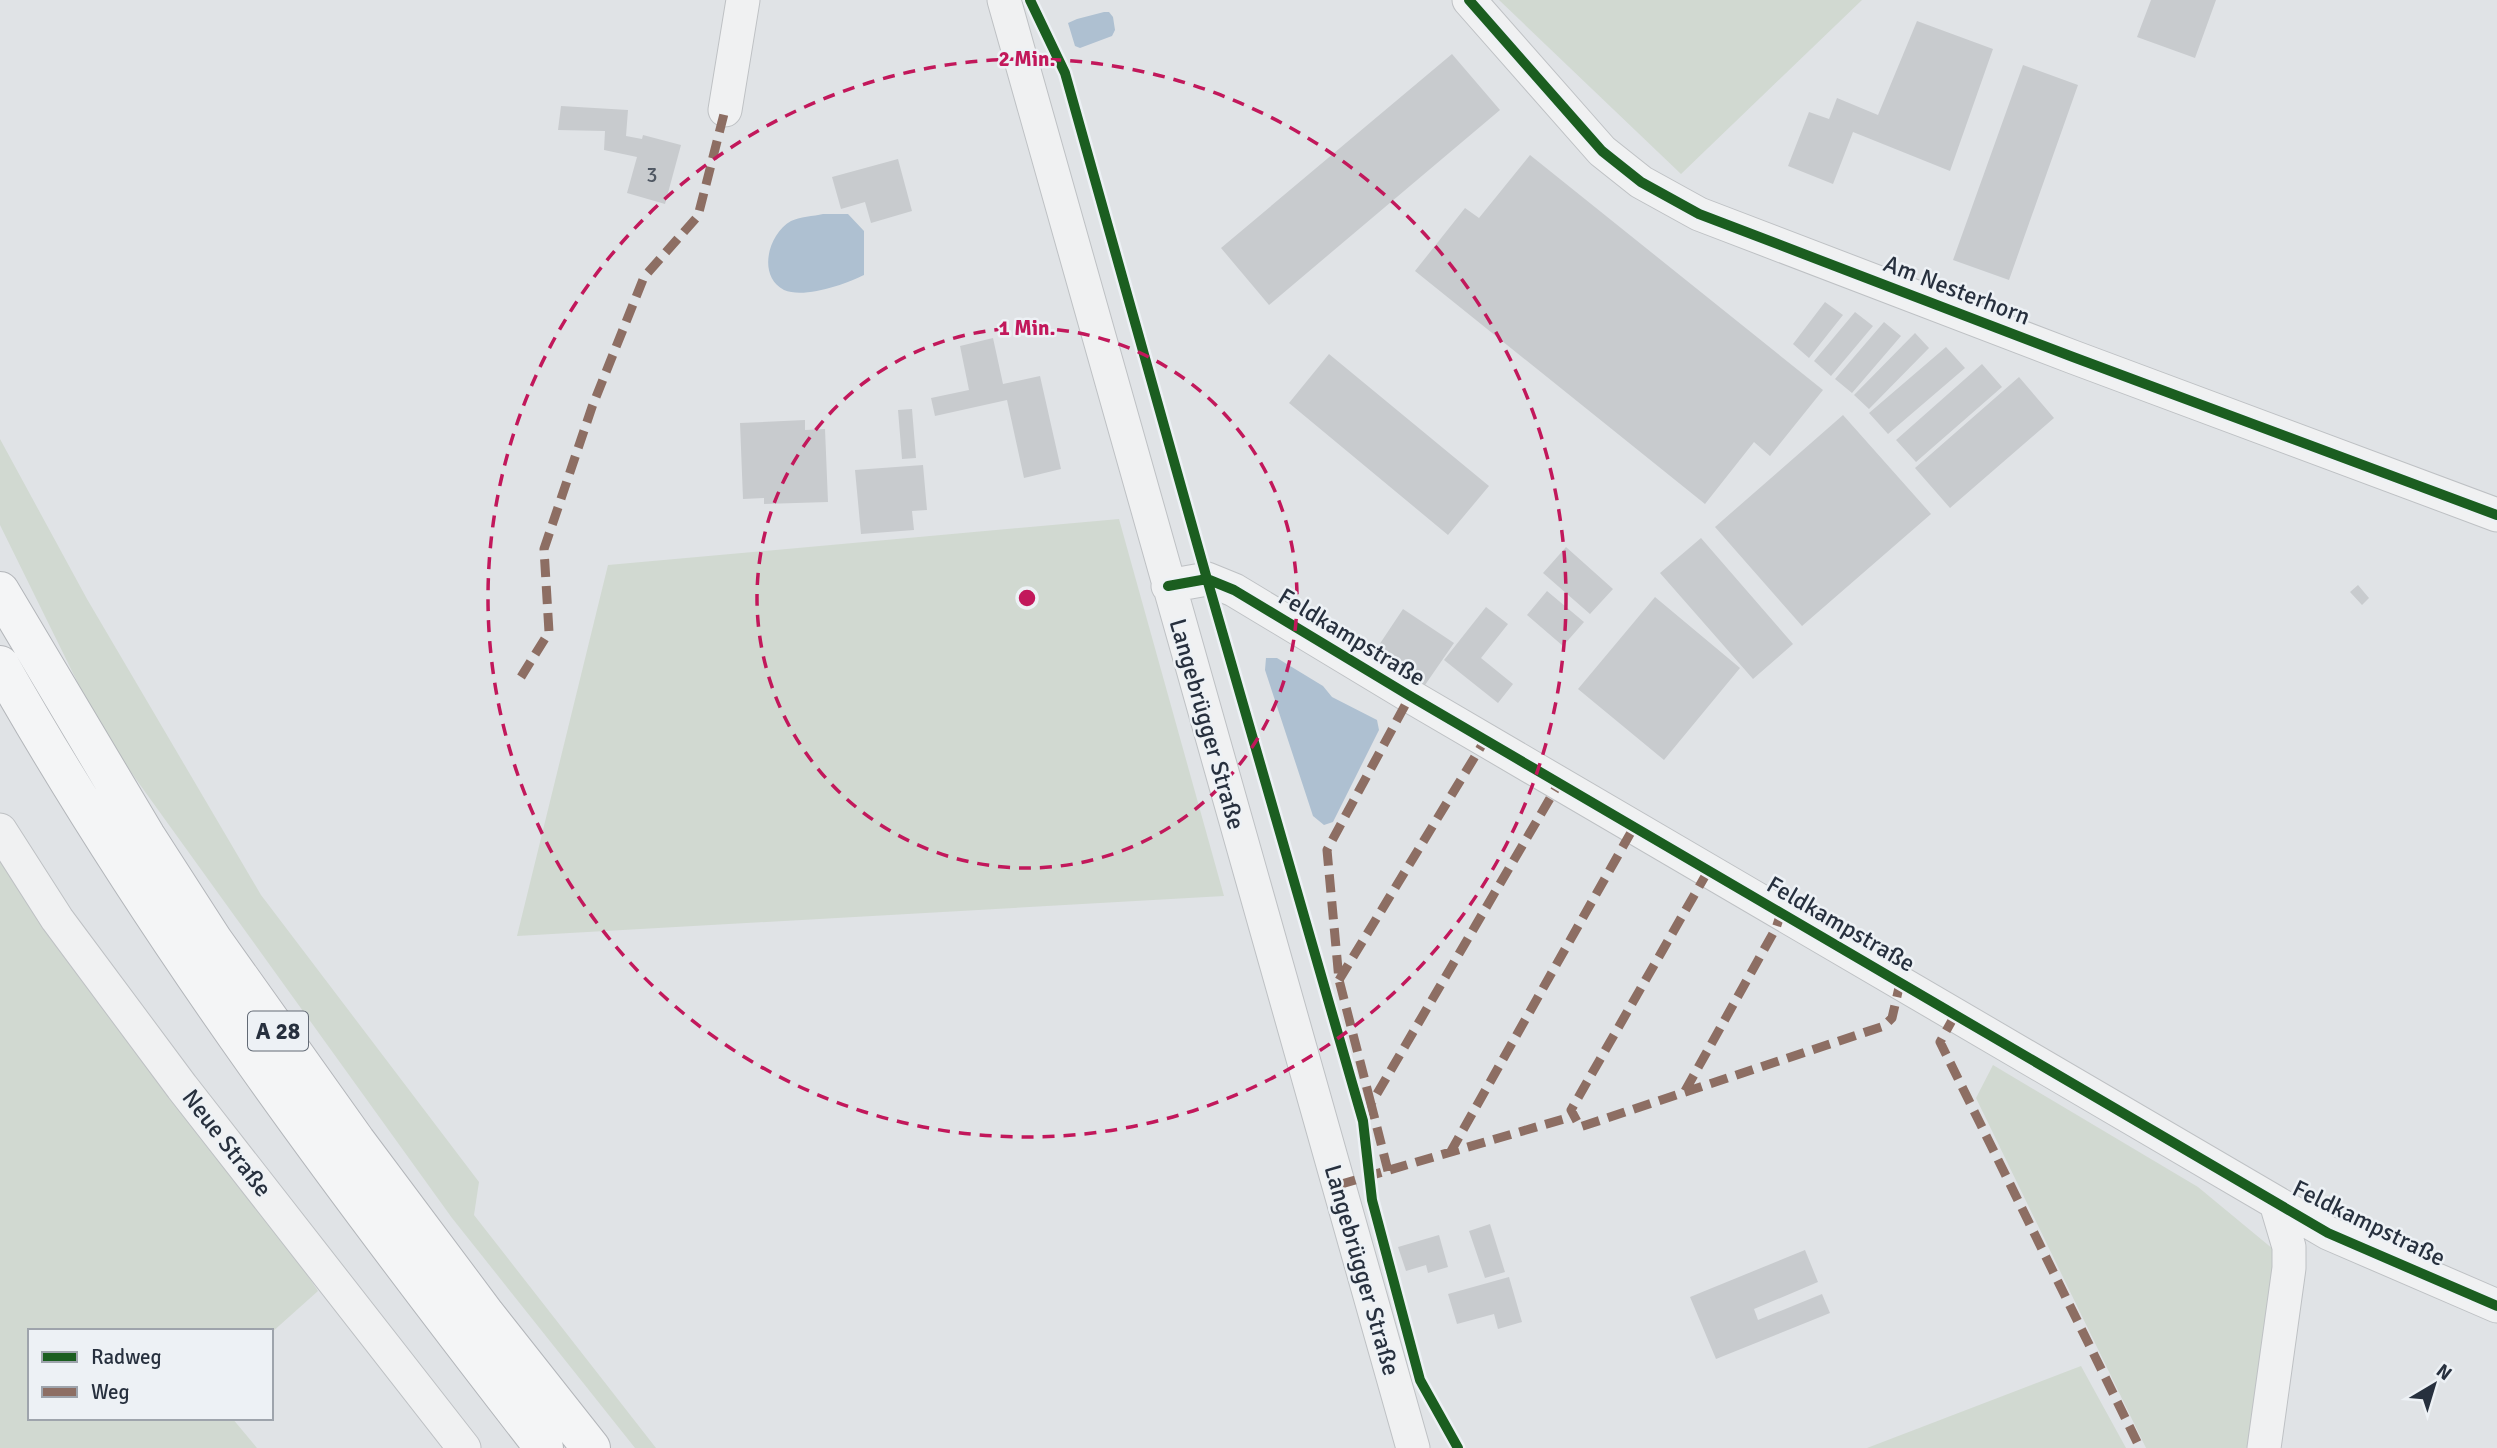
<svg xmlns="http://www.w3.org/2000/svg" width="2497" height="1448" font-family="Signika,sans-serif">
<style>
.green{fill:#d1d9d1}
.water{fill:#aec0d1}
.building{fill:#c8cbce}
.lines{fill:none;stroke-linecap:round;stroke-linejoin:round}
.minor-casing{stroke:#bec1c4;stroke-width:35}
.highway-casing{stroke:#b3b6ba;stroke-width:40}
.minor{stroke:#f0f1f2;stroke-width:33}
.highway{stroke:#f4f5f6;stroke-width:38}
.quiet{stroke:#8d6e63;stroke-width:9;stroke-dasharray:18 9;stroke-linecap:butt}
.cycleway-casing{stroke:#edf1f5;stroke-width:15}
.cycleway{stroke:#1b5e20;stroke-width:10}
.ring{fill:none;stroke:#c2185b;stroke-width:3.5;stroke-dasharray:12 9}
.labels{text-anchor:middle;stroke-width:5;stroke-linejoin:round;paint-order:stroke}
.number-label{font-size:21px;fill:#505863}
.shield{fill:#edf1f5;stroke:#626a75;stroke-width:2}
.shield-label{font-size:23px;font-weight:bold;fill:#27303e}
.street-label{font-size:24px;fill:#27303e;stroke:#edf1f5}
.centre{fill:#c2185b;stroke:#edf1f5;stroke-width:3.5}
.ring-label{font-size:21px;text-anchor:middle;font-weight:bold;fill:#c2185b;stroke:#edf1f5;stroke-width:5;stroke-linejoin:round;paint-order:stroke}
</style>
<rect width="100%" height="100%" fill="#e0e3e6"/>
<!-- green -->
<path class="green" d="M1499,0H1862L1681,174Z
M0,439L87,599L261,895L479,1182L474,1215L656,1448H635L452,1218L102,732L0,525Z
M1119,519L1224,896L517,936L608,565Z
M0,845L247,1184L318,1291L271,1333V1331H30V1418H232L257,1448H0Z
M1993,1065L2198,1187L2279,1254L2255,1448H2146L1976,1098Z
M2081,1366L2126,1448H1867Z"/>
<!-- water -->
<path class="water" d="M1104,12H1109L1113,17L1115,30L1112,36L1080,48L1075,46L1068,23L1077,19Z
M823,214H848L864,231V275C846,284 804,299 784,290C757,276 768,234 791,221C799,217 814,216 823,214Z
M1266,658H1277L1323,686L1332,697L1377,720L1379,730L1333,822L1324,825L1313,816L1265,670Z"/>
<!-- building -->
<path class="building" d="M2151,0H2216L2195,58L2137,37Z
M1917,21L1993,49L1950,171L1853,132L1833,184L1788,166L1809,112L1829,119L1837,98L1878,115Z
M1452,54L1500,110L1269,305L1221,248Z
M2023,65L2078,85L2009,280L1953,260Z
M561,106L628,110L626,136L642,139L643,135L681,145L665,204L627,193L637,157L604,150L605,131L558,130Z
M1530,155L1823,390L1770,456L1754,442L1705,504L1415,271L1465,208L1479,218Z
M898,159L912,211L871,223L865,202L841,209L832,177Z
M1825,302L1843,315L1809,358L1793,344Z
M1855,312L1873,326L1831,376L1814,361Z
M1884,322L1901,336L1852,393L1835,379Z
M1915,333L1929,348L1869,409L1854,395Z
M993,338L1003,384L1040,376L1061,469L1024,478L1007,400L935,416L931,398L969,390L960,346Z
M1946,347L1965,368L1888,434L1869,413Z
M1329,354L1489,486L1448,535L1289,403Z
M1982,364L2002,387L1916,462L1896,440Z
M2019,377L2054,418L1950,508L1915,468Z
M912,409L916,458L902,459L898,410Z
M1843,415L1931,514L1802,626L1715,527Z
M805,420V430L825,429L828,502L764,504V498L743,499L740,423Z
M923,465L927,510L912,511L914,530L861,534L855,470Z
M1701,538L1793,644L1753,679L1660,573Z
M1566,547L1613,589L1590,614L1543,573Z
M2358,585L2369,598L2362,605L2350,592Z
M1547,591L1584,622L1563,646L1527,615Z
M1655,597L1740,668L1664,760L1578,689Z
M1486,607L1508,624L1481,658L1513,684L1498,703L1444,660Z
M1403,609L1454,643L1425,685L1375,651Z
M1490,1224L1505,1272L1485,1278L1469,1231Z
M1439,1235L1448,1267L1428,1273L1426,1265L1406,1271L1398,1247Z
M1805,1250L1818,1282L1754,1309L1758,1320L1822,1294L1830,1313L1716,1359L1690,1297Z
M1509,1277L1522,1322L1498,1329L1494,1314L1457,1324L1448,1294Z"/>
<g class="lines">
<defs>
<path id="minor" d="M1004,0L1413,1448
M1469,0L1602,151L1641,182L1699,214L2073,357L2497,515
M725,110L743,0
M1168,586L1207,579L1234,590L1410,696L2328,1233L2497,1306
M0,830L57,919L182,1087L464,1448
M2264,1448L2289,1268V1247L2276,1203"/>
<path id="highway" d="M0,591L146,836L213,940L356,1141L486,1315L591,1448
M0,665C157,942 349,1197 544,1448"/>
</defs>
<!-- minor casing -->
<use href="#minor" class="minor-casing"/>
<!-- highway casing -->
<use href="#highway" class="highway-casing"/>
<!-- minor -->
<use href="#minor" class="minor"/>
<!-- highway -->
<use href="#highway" class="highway"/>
<!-- quiet -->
<path class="quiet" d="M521,677L549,632L544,549L592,407L644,277L698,216L725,110
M1708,871L1571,1110L1580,1127L1884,1026L1892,1018L1900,983
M1339,980L1485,740
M1955,1015L1940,1042L2140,1448
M1685,1091L1776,928L1781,913
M1371,1104L1339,980L1327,850L1410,696
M1450,1153L1634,827
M1388,1171L1371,1104L1559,783
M1338,1185L1574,1116"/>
<defs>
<path id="cycleway" d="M1030,0L1065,73L1207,579L1363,1121L1372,1200L1420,1380L1458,1448
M1469,0L1602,151L1641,182L1699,214L2073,357L2497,515
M1168,586L1207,579L1234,590L1410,696L2328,1233L2497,1306"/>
</defs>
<!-- cycleway casing -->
<use href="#cycleway" class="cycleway-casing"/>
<!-- cycleway -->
<use href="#cycleway" class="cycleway"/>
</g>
<!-- distance rings -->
<g class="ring">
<circle cx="1027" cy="598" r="270"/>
<circle cx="1027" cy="598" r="539"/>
</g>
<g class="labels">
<!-- number labels -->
<g class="number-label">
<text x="652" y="182">3</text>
</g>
<!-- shield labels -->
<rect class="shield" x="248" y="1011.5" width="60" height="39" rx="5"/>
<g class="shield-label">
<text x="278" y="1039">A 28</text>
</g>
<!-- street labels -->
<g class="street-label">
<text transform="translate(1957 290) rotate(21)" y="8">Am Nesterhorn</text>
<text transform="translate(1352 637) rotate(31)" y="8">Feldkampstraße</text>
<text transform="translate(1207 724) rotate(74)" y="8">Langebrügger Straße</text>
<text transform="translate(1841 924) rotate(30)" y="8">Feldkampstraße</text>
<text transform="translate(227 1143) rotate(52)" y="8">Neue Straße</text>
<text transform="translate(2369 1223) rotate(26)" y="8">Feldkampstraße</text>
<text transform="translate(1362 1270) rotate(74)" y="8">Langebrügger Straße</text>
</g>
</g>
<circle cx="1027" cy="598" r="10" class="centre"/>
<g class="ring-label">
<text x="1027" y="66">2 Min.</text>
<text x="1027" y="335">1 Min.</text>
</g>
<!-- legend -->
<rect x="28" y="1329" width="245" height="91" fill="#edf1f5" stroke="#9ea4ac" stroke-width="2"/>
<rect x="42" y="1352" width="35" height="10" fill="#1b5e20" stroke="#9ea4ac" stroke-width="2"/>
<text x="91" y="1364" font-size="21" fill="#27303e">Radweg</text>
<rect x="42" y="1387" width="35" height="10" fill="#8d6e63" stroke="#9ea4ac" stroke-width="2"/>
<text x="91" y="1399" font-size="21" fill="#27303e">Weg</text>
<!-- north arrow -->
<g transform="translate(2434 1385) rotate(38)" stroke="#edf1f5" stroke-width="5" paint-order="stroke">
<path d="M0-5L12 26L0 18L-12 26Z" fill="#27303e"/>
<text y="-10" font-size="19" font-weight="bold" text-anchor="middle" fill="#27303e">N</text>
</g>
</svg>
